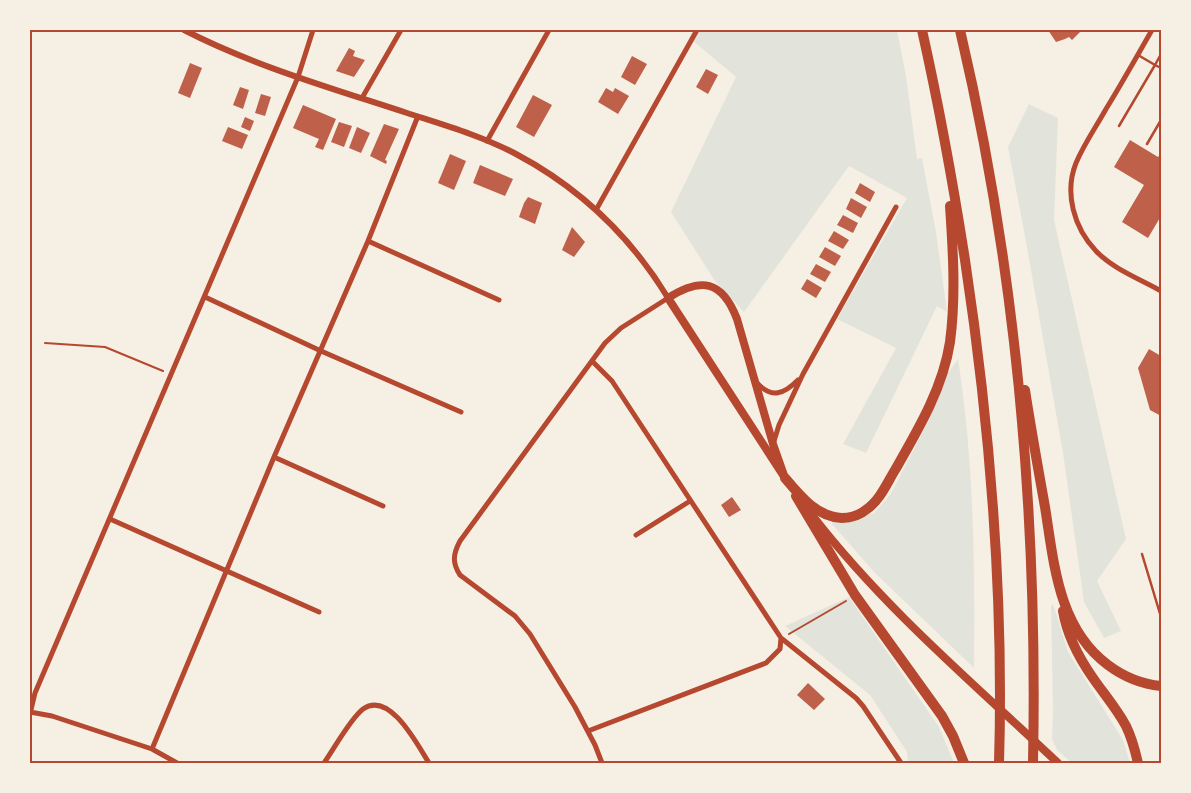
<svg xmlns="http://www.w3.org/2000/svg" width="1191" height="793" font-family="'Open Sans',sans-serif">
<style>
.green{fill:#e2e4dc}
.building{fill:#bf614a}
.lines{fill:none;stroke-linecap:round;stroke-linejoin:round}
.path{stroke:#b5482f;stroke-width:2}
.service{stroke:#b5482f;stroke-width:2.5}
.minor{stroke:#b5482f;stroke-width:5}
.tertiary{stroke:#b5482f;stroke-width:6}
.secondary{stroke:#b5482f;stroke-width:8}
.motorway{stroke:#b5482f;stroke-width:10}
.neatline{fill:none;stroke:#b5482f;stroke-width:2}
</style>
<rect width="100%" height="100%" fill="#f6efe4"/>
<!-- green -->
<path class="green" d="M699,30H897L906,76L917,159L922,158L936,232L947,312L937,306L866,453L843,444L896,348L837,319L907,198L849,166L744,312L715,281L671,212L736,77L693,41Z
M1029,104L1058,118L1054,220L1126,539L1097,581L1121,631L1104,638L1084,602L1063,453L1027,247L1008,147Z
M958,359C974,461 975,565 974,668L875,573L832,524V521C849,522 856,522 871,513L873,514L890,495L927,424L948,373Z
M849,597L939,727L954,763H908L907,752L870,695L785,626Z
M1053,604L1068,652L1123,740L1130,763H1072L1057,750L1052,739L1053,711L1051,605Z"/>
<!-- building -->
<path class="building" d="M1048,30H1082L1072,40L1069,37L1065,39L1056,42Z
M349,48L355,51L353,56L365,60L354,77L336,71Z
M632,56L647,64L635,85L621,77Z
M190,63L202,68L190,98L178,93Z
M706,69L718,75L708,94L696,87Z
M240,87L249,90L243,109L233,105Z
M606,88L613,92L615,88L629,96L618,114L598,102Z
M261,94L271,97L265,116L255,113Z
M533,95L552,105L534,137L516,127Z
M303,105L336,119L323,150L315,147L319,139L293,128Z
M245,117L254,121L250,131L241,127Z
M339,122L352,126L344,147L331,142Z
M384,124L399,129L385,160L387,161L386,164L370,156Z
M228,127L248,135L242,149L222,141Z
M357,127L370,133L361,153L349,148Z
M1130,140L1158,157L1161,153V216L1148,238L1122,222L1144,185L1114,167Z
M450,154L466,161L454,190L438,183Z
M480,165L513,179L505,196L473,183Z
M860,183L875,192L870,202L855,193Z
M528,197L542,203L535,224L519,217L524,203Z
M851,198L867,207L861,218L846,209Z
M843,215L858,223L853,233L837,225Z
M572,227L585,242L574,257L562,250Z
M834,231L849,240L843,249L828,241Z
M825,247L841,256L835,266L819,257Z
M816,264L831,272L825,282L810,274Z
M807,279L822,288L816,298L801,289Z
M1149,349L1161,356V416L1150,410L1138,368Z
M732,497L741,510L729,517L721,505Z
M808,683L825,699L814,710L797,695Z"/>
<g class="lines">
<!-- path -->
<path class="path" d="M45,343L105,347L163,371
M789,634L846,601"/>
<!-- service -->
<path class="service" d="M1138,55L1155,65L1161,54
M1119,126L1155,65L1161,68
M1147,144L1161,120
M1142,554L1161,617"/>
<!-- minor -->
<path class="minor" d="M1152,30C1137,56 1122,83 1106,109C1096,127 1084,144 1076,163C1064,193 1074,228 1096,251C1113,269 1140,279 1161,291
M362,98L401,30
M487,141L549,30
M596,210L697,30
M368,241L499,300
M205,297L321,351L461,412
M592,361L612,381L781,638L856,698L863,706L901,763
M757,383C772,399 784,394 798,380
M774,441L779,425L803,374L896,207
M274,457L383,506
M110,519L319,612
M636,535L690,501
M30,712L52,716L152,749L177,763
M30,714L35,693L298,77L313,30
M588,731L766,663L780,649L781,638
M152,749L274,457L368,241L418,116
M324,763C334,749 350,719 363,709C390,690 418,746 429,763
M602,763L595,745L575,707L530,634L515,616L460,575C452,563 453,554 460,541L605,343L621,328L668,298"/>
<!-- tertiary -->
<path class="tertiary" d="M184,30C254,66 331,88 407,113C444,125 482,136 516,154C580,188 631,237 668,298"/>
<!-- secondary -->
<path class="secondary" d="M785,478L773,444L737,319C722,280 701,277 668,298L785,478L787,481
M812,515C883,607 973,683 1058,763"/>
<!-- motorway -->
<path class="motorway" d="M922,30C939,106 953,183 965,260C990,426 1004,595 999,763
M960,30C1016,269 1038,517 1033,763
M1025,390C1031,429 1038,468 1045,507C1054,563 1058,628 1108,665C1124,677 1141,684 1161,686
M785,478C800,496 817,517 842,518C851,518 860,515 867,509C880,500 887,483 895,470C918,430 943,388 950,342C956,297 953,250 950,206
M796,496L855,595L942,716L953,736L964,763
M1063,611C1067,635 1079,658 1093,678C1104,694 1117,709 1126,726C1132,738 1135,750 1138,763"/>
</g>
<!-- border -->
<rect width="1191" height="793" fill="none" stroke="#f6efe4" stroke-width="62"/>
<rect x="31" y="31" width="1129" height="731" class="neatline"/>
</svg>
